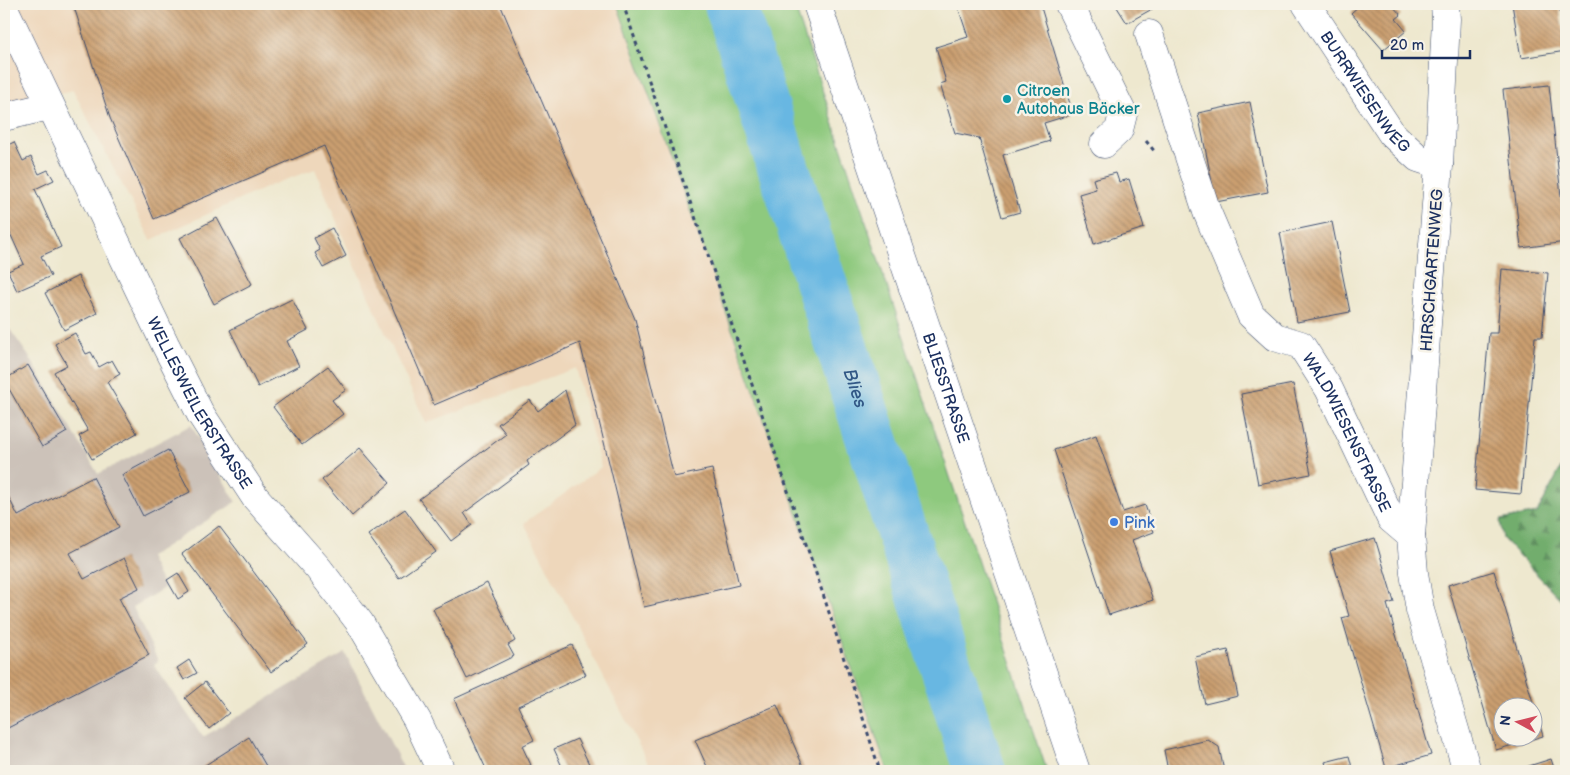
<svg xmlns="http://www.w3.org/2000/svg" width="1570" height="775" font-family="'Balsamiq Sans',sans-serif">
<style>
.built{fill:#eed7bb}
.industrial{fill:#ccc2b9}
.green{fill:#8ec97e;stroke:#547c6e}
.forest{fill:url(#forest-firs);stroke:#466e66}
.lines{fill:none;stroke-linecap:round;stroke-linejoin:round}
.river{stroke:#67b7e2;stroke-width:52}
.building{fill:url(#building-back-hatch);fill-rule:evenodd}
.minor-casing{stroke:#3b4b6f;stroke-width:29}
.major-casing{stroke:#3b4b6f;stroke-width:29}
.path{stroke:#3b4b6f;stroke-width:3;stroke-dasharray:4 4;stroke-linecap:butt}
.minor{stroke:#fff;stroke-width:28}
.major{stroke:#fff;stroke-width:28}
.culture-dot{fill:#0f9aa8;stroke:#f7f3e8;stroke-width:2}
.shop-dot{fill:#3f7fe0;stroke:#f7f3e8;stroke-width:2}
.labels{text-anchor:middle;stroke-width:5;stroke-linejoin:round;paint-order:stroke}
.culture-label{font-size:16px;fill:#0d838f;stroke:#f7f3e8;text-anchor:start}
.street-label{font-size:16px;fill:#1b2f5e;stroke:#f7f3e8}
.shop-label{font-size:16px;fill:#366cbe;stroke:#f7f3e8;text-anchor:start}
.water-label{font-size:18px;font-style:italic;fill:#325886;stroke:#f7f3e8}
</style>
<defs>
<pattern id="forest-firs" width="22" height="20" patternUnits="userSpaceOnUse" patternTransform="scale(1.25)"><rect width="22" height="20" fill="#72ad6d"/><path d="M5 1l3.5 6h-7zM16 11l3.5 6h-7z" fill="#5d8d5d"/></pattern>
<pattern id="building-back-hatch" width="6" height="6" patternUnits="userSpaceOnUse" patternTransform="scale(1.25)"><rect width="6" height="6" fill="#cb9f70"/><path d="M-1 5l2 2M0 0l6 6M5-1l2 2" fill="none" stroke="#a4825f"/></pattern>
</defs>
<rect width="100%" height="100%" fill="#f7f3e8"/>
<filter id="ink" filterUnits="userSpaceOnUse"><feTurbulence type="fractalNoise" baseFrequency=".02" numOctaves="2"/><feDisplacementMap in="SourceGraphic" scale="10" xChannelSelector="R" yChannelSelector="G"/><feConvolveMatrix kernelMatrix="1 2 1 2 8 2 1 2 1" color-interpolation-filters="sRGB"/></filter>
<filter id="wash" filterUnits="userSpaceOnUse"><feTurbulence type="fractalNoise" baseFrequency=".0096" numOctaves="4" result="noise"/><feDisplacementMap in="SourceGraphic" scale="20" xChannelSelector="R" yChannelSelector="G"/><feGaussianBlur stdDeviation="1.12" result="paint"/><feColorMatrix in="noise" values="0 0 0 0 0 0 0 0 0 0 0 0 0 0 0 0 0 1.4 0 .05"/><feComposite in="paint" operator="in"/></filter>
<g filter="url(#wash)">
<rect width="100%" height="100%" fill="#eee8cf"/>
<!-- built -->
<path class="built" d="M4,4H617L888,771H652L524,523L601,467L575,368L426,423L353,261L315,169L274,184L151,240L73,90L4,107Z"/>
<!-- industrial -->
<path class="industrial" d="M4,321L30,358L98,474L191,425L236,502L149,557L164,588L133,607L158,661L154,665L203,737L345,653L405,771H4Z"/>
<!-- green -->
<path class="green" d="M617,4H794L1047,771H888Z"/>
<!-- forest -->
<path class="forest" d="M1566,451V605L1503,539L1500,520L1537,513L1565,460Z"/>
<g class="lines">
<!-- river -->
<path class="river" id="s1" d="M730,4L980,771"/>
</g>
<g id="blocks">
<!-- building -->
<path class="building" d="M73,4H500L635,319L674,477L712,469L739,585L644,607L580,343L434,405L324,146L154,219L110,118Z
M957,4H1040L1073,114L1044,123L1050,141L1003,155L1020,212L1002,217L979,138L955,133L940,84L946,82L936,47L968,37Z
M1115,4H1161L1127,23Z
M1361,4H1391L1401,15L1396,19L1406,31L1383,50L1351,13Z
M1512,4H1559L1566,51L1521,58Z
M1549,85L1566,242L1521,248L1503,90Z
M1250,102L1268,192L1216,202L1198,113Z
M14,142L23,161L31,157L39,174L48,170L54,180L35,189L61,247L41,256L51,276L17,291L8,271L24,264L4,220V147Z
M1116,173L1119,182L1129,179L1144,228L1094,244L1079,194L1096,189L1093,179Z
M217,218L252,284L214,304L180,238Z
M1332,222L1350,312L1297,322L1280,233Z
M332,228L346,256L323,268L315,253L320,250L314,238Z
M1502,269L1548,273L1542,337H1535L1521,494L1475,490L1489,333H1497Z
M78,276L97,313L64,330L45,293Z
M292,299L308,330L287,341L299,366L258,387L230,330Z
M75,333L86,354L91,352L99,367L112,360L120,374L107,382L137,433L92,459L79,436L88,431L54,372L67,365L55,344Z
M28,365L67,432L42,447L4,380Z
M328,366L346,390L332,400L343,414L302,445L273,407Z
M1293,384L1311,474L1258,484L1241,394Z
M565,390L575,425L527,461L529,465L464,513L472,525L451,541L419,499L506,434L498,424L530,400L538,411Z
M1096,435L1123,512L1145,505L1154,532L1132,540L1153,600L1109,615L1054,450Z
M360,448L390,483L352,516L322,480Z
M168,450L190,492L143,516L122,475Z
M93,477L119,527L70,553L84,579L124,558L139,588L119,598L149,655L4,730V488L18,516Z
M405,509L436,552L399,578L368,535Z
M219,526L308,644L271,672L182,554Z
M1375,538L1394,602L1387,604L1431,755L1386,768L1342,618L1349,616L1330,551Z
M1494,571L1543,736L1496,750L1448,585ZM1502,708H1532V738H1502Z
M178,573L189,592L178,599L167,580Z
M487,583L515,641L508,645L514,656L467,679L433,609Z
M572,645L586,675L518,706L534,740L522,746L531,765L518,771H487L454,699Z
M1228,650L1238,696L1205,704L1195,657Z
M189,660L197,673L184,680L177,668Z
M205,682L229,713L209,729L185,698Z
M777,705L805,771H709L695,740Z
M249,737L269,771H196Z
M577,739L590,766L578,771H564L554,749Z
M1208,740L1219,747L1224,771H1168L1164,750Z
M1349,756L1353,771H1328L1325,762Z
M1551,759L1555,771H1513Z"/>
</g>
</g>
<g filter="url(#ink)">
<use href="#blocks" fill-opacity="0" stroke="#3b4b6f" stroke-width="1"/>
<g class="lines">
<defs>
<g id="minor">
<path d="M1069,4L1123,114L1119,130L1104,144"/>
<path id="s2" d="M1306,4L1392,134L1418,158L1439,165"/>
<path d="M1445,4L1446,19L1439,165L1411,536L1414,573L1420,610L1467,771"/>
<path id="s3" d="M4,8L165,344L200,413L255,497L318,568L360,623L417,720L441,771"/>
<path id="s4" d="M1149,34L1207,212L1251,315L1275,337L1301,345L1329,389L1391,519L1411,536"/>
<path d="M4,117L49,106"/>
</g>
<g id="major">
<path id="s5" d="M817,4L1076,771"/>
</g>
</defs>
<!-- minor casing -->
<use href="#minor" class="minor-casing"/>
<!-- major casing -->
<use href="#major" class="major-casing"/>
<!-- path -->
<path class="path" d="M623,4L825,600L880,771
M1146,141L1156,153"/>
<!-- minor -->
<use href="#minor" class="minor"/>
<!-- major -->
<use href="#major" class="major"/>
</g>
</g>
<!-- markers -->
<circle class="culture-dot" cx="1007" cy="99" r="5"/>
<circle class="shop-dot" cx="1114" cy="522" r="5"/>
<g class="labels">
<!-- culture labels -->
<g class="culture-label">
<text x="1017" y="96">Citroen<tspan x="1017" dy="18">Autohaus Bäcker</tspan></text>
</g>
<!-- street labels -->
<g class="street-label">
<text dy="6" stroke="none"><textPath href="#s2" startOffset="106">BURRWIESENWEG</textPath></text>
<text transform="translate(1431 270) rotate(-86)" y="6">HIRSCHGARTENWEG</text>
<text dy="6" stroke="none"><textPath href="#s5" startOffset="405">BLIESSTRASSE</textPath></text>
<text dy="6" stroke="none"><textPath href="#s3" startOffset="441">WELLESWEILERSTRASSE</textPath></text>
<text dy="6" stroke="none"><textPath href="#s4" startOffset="458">WALDWIESENSTRASSE</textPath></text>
</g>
<!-- shop labels -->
<g class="shop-label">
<text x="1124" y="528">Pink</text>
</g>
<!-- water labels -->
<g class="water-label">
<text dy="6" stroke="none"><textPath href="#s1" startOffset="404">Blies</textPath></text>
</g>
</g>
<!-- margin -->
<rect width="1570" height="775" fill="none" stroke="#f7f3e8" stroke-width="20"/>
<!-- north arrow -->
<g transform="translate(1518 722) rotate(277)"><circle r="24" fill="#f7f3e8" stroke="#9fa5b1"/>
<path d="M0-4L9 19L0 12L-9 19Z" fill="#d1495b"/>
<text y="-8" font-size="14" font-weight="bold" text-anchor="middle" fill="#1b2f5e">N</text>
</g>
<!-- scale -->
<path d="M1382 50v8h88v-8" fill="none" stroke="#1b2f5e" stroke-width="2.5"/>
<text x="1390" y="50" font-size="15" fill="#1b2f5e" stroke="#f7f3e8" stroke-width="4" paint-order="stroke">20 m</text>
</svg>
